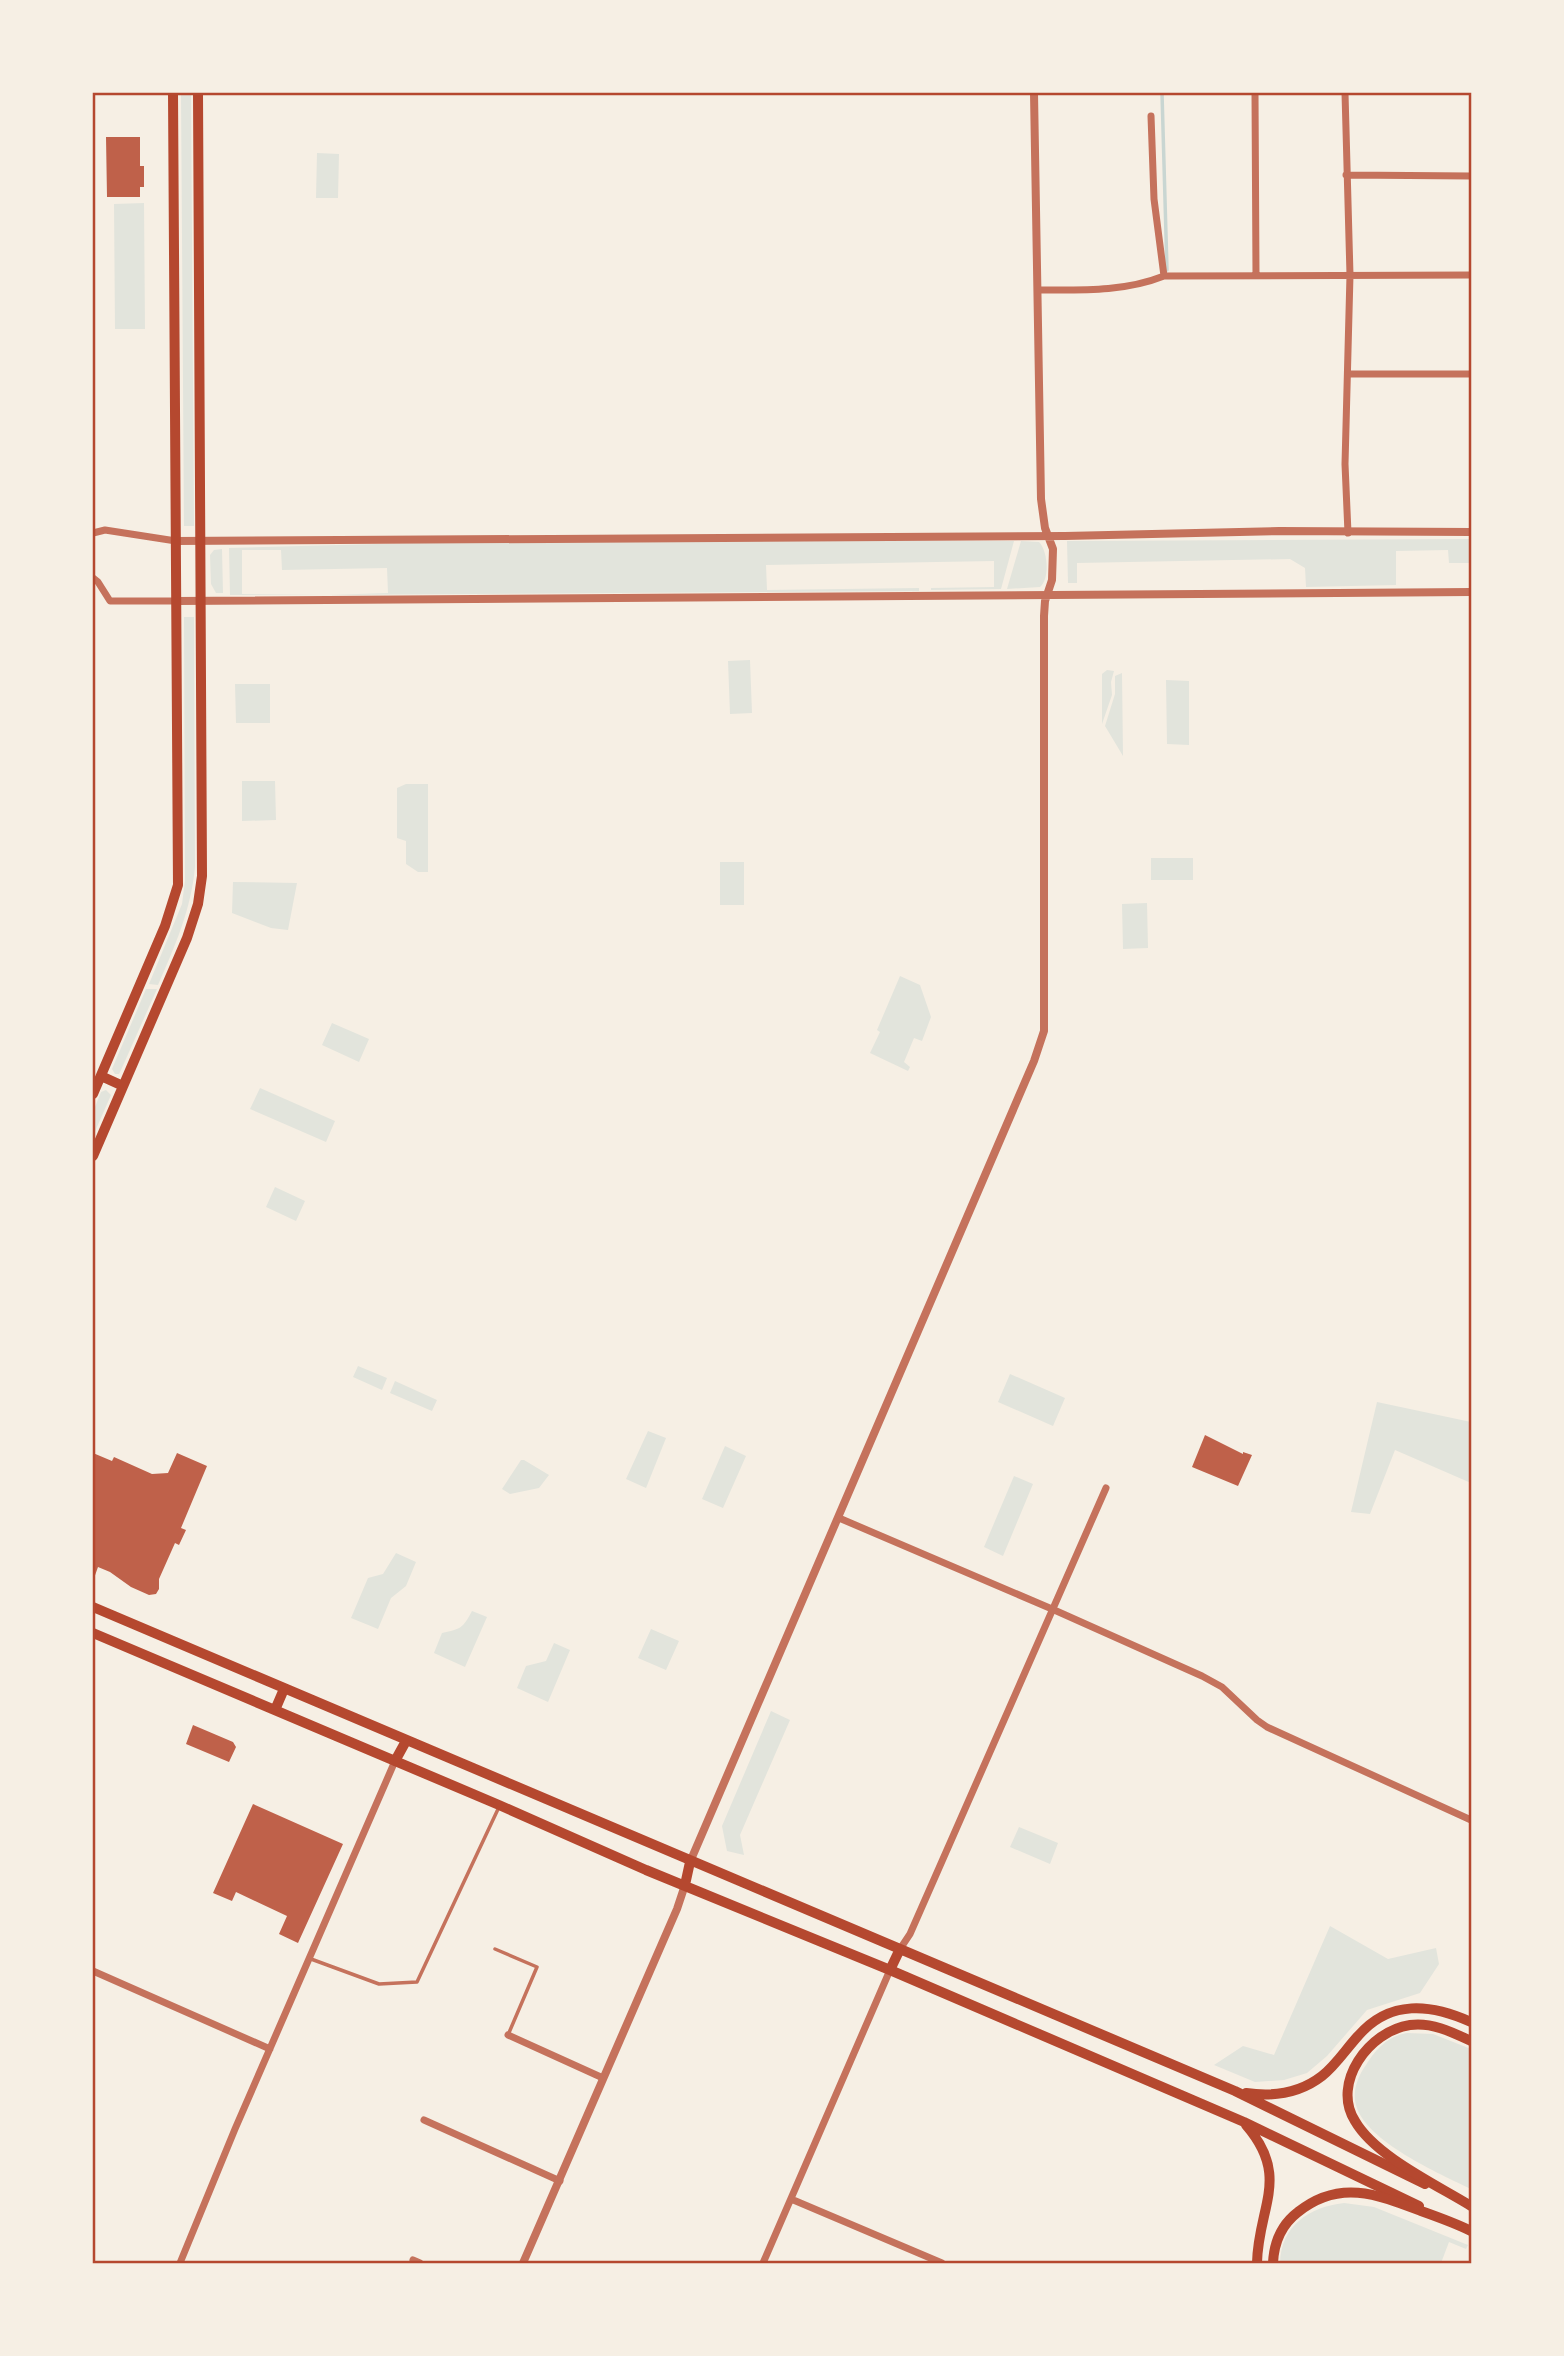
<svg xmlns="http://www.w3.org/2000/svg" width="1564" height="2356" font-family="'Source Sans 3',sans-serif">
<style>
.green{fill:#e2e4dc}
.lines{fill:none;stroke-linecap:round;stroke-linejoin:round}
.stream{stroke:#c9d6d2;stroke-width:3.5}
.building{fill:#bf614a}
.service{stroke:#c5725c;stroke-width:3.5}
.minor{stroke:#c5725c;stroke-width:7}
.tertiary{stroke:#c5725c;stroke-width:8}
.secondary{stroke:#b5482f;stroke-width:10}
.primary{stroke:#b5482f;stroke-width:10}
.neatline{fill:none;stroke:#b5482f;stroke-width:2.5}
</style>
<rect width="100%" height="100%" fill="#f6efe4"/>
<!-- green -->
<path class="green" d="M181,93H191L194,526H184Z
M317,153L339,154L338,198H316Z
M144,203L145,329H115L114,204Z
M564,539L1014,541L1001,589L931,590V588L994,587V561L766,565L767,590L919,588V591L329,595L388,593L387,568L282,570L281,550H242V594L320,595H230L229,548Z
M1471,539V563H1449L1448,550L1396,551V585L1306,587L1305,568L1290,559L1077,563V583H1068L1067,541Z
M1021,541L1039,542C1048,551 1050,579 1040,587L1007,589Z
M222,549L223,593H216L211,584L210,555L214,550Z
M184,617H194L195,867C191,910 175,946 158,985L149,984L182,904L185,881Z
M750,660L752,713L730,714L728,661Z
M1107,670L1114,671L1111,682L1112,695L1102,724V674Z
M1122,673L1123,756L1105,726L1115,694V676Z
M1166,680L1189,681V745L1167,744Z
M235,684H270V723H236Z
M242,781H275L276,820L242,821Z
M406,784H428V872H418L406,864V841L397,838V788Z
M1151,858H1193V880H1151Z
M720,862H744V905H720Z
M233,882L297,883L288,930L271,928L232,913Z
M1147,903L1148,948L1123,949L1122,904Z
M900,976L920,985L931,1017L922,1041L914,1038L904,1062L910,1067L908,1071L870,1053L880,1032L877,1030Z
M146,989H157L121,1070L119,1074H115L112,1069Z
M332,1023L369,1039L359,1062L322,1045Z
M260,1088L335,1121L326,1142L250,1109Z
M106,1090L111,1095L93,1136V1112L101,1092Z
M275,1187L305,1201L296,1221L266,1207Z
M358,1366L387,1378L382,1390L353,1377Z
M1010,1374L1065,1398L1053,1426L998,1402Z
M395,1381L437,1400L432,1411L390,1393Z
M1377,1402L1471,1422V1483L1395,1450L1370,1514L1351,1512Z
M648,1431L666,1438L646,1488L626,1479Z
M725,1446L746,1456L723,1508L702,1499Z
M521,1460H524L549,1475L539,1488L510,1494L502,1489Z
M1014,1476L1033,1484L1003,1556L984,1547Z
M396,1553L416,1562L406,1586L391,1598L378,1629L351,1618L368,1578L383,1574Z
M472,1611L487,1617L465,1667L434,1653L442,1633C461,1629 463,1628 472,1611Z
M651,1629L679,1641L666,1670L638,1658Z
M554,1643L570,1650L548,1702L517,1688L526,1666L546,1661Z
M771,1711L790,1720L740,1835L744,1855L727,1851L722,1826Z
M1019,1827L1058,1843L1050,1864L1010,1847Z
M1330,1926L1388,1959L1436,1948L1439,1964L1420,1993L1367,2010L1327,2056L1307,2073L1284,2080L1255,2082L1214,2065L1243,2046L1274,2055Z
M1407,2033L1433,2034L1471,2049V2189C1440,2174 1365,2141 1356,2105C1352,2091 1358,2076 1366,2065C1376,2049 1388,2036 1407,2033Z
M1344,2203L1374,2207L1468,2245L1466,2249L1449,2242L1441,2263H1280C1281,2226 1309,2207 1344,2203Z"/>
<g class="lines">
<!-- stream -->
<path class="stream" d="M1162,93L1167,270"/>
</g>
<!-- building -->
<path class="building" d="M106,137H140V166H144V187H140V197H107Z
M1205,1435L1243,1454V1452L1252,1455L1238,1486L1192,1467Z
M93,1453L112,1461L114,1457L152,1474L168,1473L177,1453L207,1466L181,1528L186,1530L179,1545L175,1543L159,1579V1589L156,1594L149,1595L131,1587L110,1572L98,1567L93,1581Z
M193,1725L233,1742L236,1747L229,1762L186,1744Z
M253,1804L343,1844L298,1943L279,1934L287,1916L236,1892L232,1901L213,1893Z"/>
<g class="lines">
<!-- service -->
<path class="service" d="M495,1949L537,1967L508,2035
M311,1959L379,1984L417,1982L499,1807"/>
<!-- minor -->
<path class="minor" d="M1255,93L1256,275
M1345,93L1350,275L1345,464L1348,533
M1151,116L1154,199L1164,276
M1346,175L1471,176
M1038,290C1081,290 1124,292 1164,276L1471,275
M1348,374H1471
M93,533L105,530L176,541
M93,578L98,582L110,601H177
M839,1518L1052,1609L1202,1676L1222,1687L1257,1720L1267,1727L1471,1820
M900,1949L910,1934L1106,1488
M93,1971L270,2049
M508,2035L603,2078
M424,2120L560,2181
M791,2199L942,2263
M413,2260L420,2263
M180,2263L235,2129L395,1761
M763,2263L890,1970"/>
<!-- tertiary -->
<path class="tertiary" d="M176,541L1065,536L1279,531L1471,532
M177,601L1471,592
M690,1862L1034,1061L1044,1031V616L1045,601L1052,580L1053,549L1045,528L1041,499L1034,93
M523,2263L677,1909L685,1885"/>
<!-- secondary -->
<path class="secondary" d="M101,1076L123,1086
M93,1094L165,926L178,885L173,93
M93,1156L187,938L198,904L202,876L198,93
M93,1607L1235,2091L1425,2184
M93,1633L499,1805L646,1870L890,1970L1244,2122L1419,2206
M275,1710L284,1689
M395,1761L406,1741
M685,1885L690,1862
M890,1970L900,1949
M1246,2093C1273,2097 1300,2093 1322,2076C1336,2065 1346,2049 1358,2036C1390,1999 1431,2004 1471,2022
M1246,2125C1291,2177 1258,2207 1257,2263"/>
<!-- primary -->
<path class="primary" d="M1471,2041C1452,2032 1432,2022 1410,2025C1369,2031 1331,2083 1355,2121C1375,2156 1437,2185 1471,2206
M1273,2263C1274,2242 1281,2225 1298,2212C1339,2179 1377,2194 1421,2211C1438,2217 1455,2223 1471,2231"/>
</g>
<!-- border -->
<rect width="1564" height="2356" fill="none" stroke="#f6efe4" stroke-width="189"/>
<rect x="94" y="94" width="1376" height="2168" class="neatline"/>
</svg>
